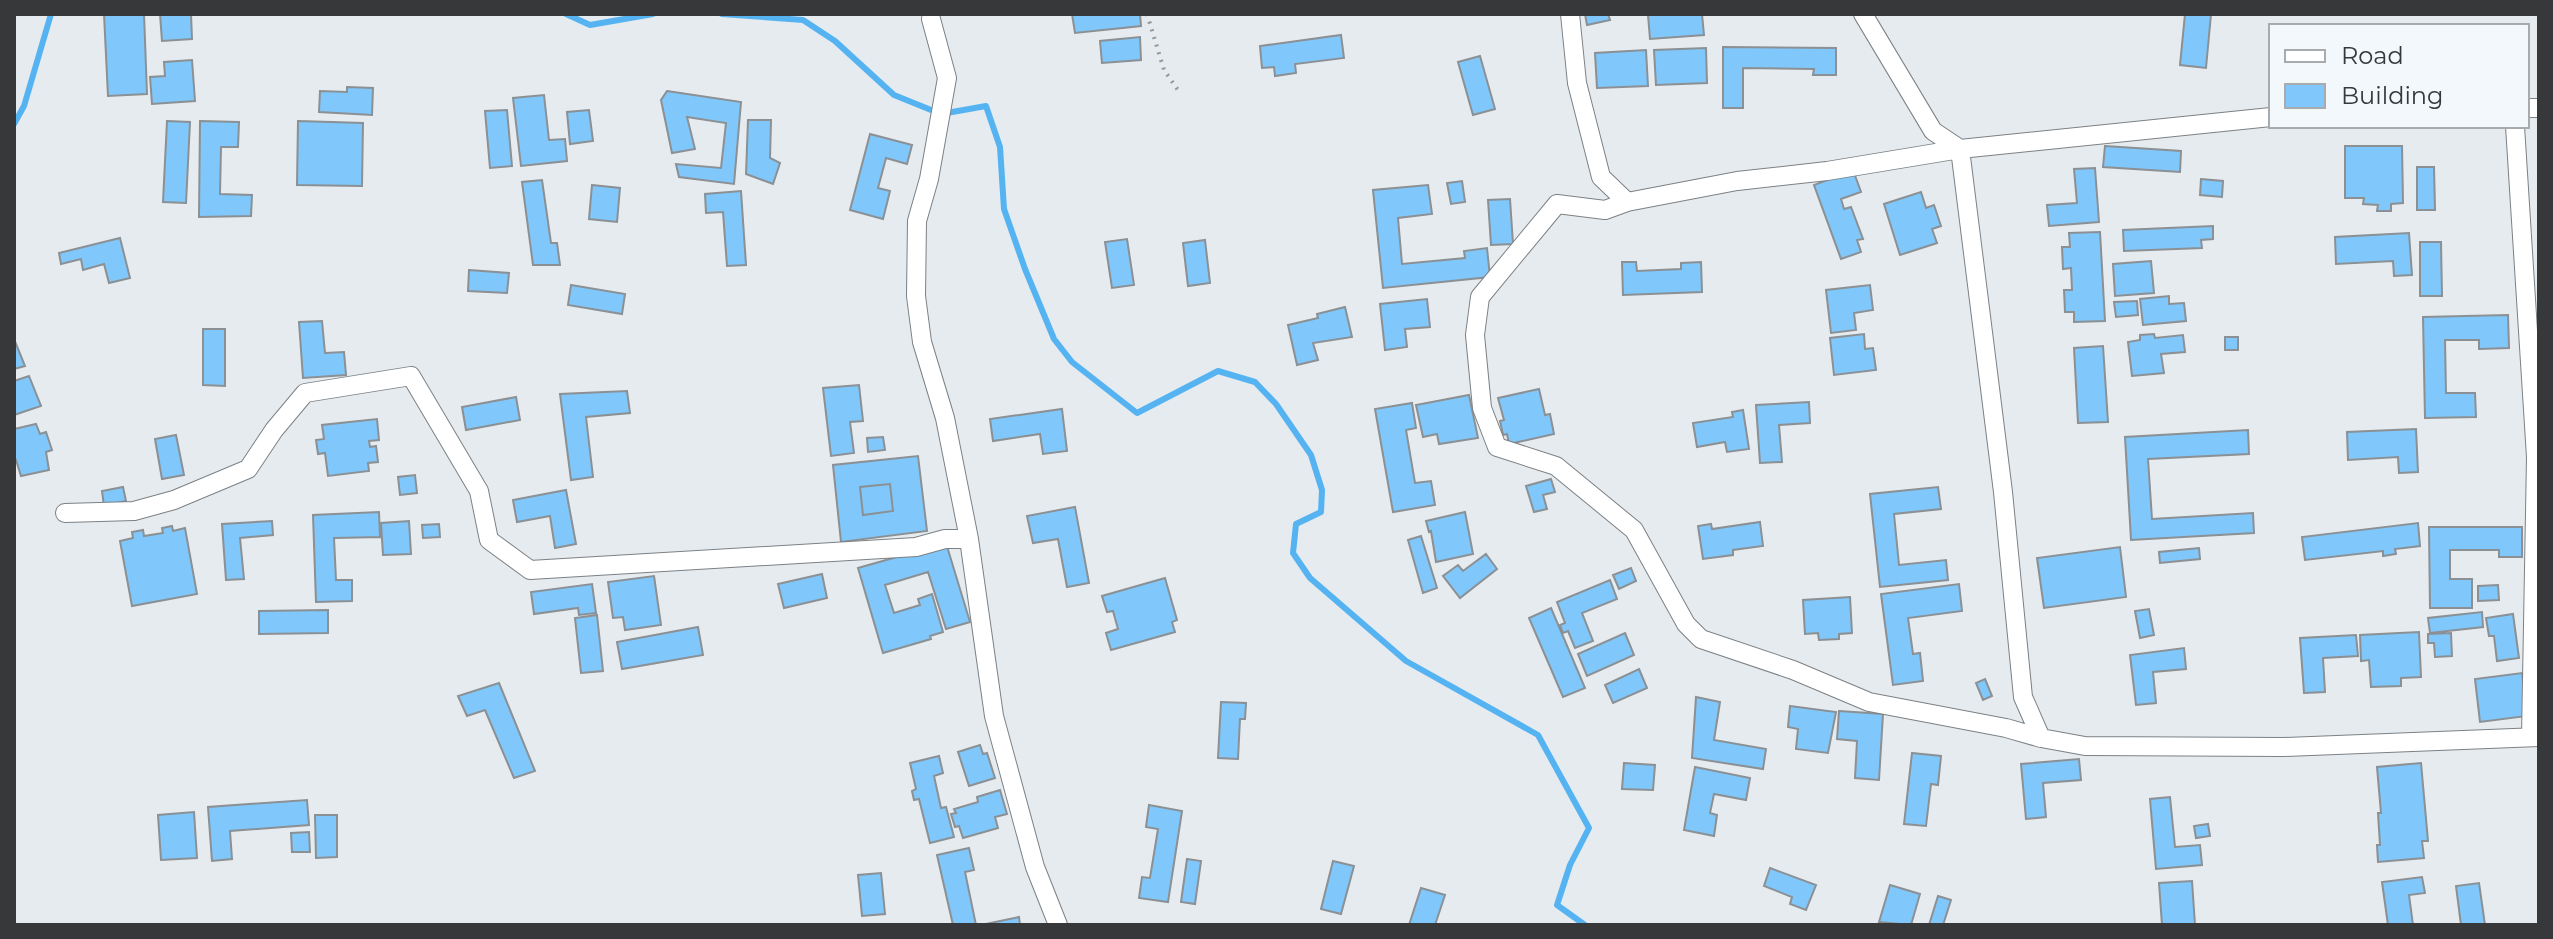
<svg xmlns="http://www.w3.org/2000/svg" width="2553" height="939" font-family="Montserrat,sans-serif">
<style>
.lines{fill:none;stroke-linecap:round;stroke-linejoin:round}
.stream{stroke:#55b3f2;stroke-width:6}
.building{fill:#80c8fb;stroke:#8b9094;stroke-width:2;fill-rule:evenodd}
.street-casing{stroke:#7c8185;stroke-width:20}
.path{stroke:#95999c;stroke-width:4;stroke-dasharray:2 6;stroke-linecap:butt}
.street{stroke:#fff;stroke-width:18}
</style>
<rect width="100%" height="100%" fill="#e5ebef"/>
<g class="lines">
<!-- stream -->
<path class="stream" d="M566,14L590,25L653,14
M722,14L803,20L835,41L894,95L941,114L986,106L1000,147L1004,209L1025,269L1054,339L1072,362L1137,413L1218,371L1255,382L1276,404L1311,455L1322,490L1321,512L1296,524L1293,553L1310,578L1406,661L1538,735L1589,828L1570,865L1557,905L1585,925
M14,124L24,106L51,14"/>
</g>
<!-- building -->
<path class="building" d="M104,14H144L147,94L108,96Z
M160,14H191L192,39L162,41Z
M1072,14H1140L1141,26L1075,33Z
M1585,14H1608L1610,20L1587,25Z
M1702,14L1704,35L1650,39L1648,15Z
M2185,14H2211L2206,68L2180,65Z
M1341,35L1344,58L1295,64L1296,73L1275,76L1274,67L1262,68L1260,46Z
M1140,37L1141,60L1102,63L1100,41Z
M1723,47L1836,48V75H1813L1814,69L1743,68V108H1723Z
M1706,48L1707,83L1656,85L1654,50Z
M1646,50L1648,86L1597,88L1595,53Z
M1480,56L1495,109L1473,115L1458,62Z
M192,60L195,101L152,104L150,77L165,76L164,62Z
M347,87L373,88L372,115L319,112L320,91L347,92Z
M667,91L741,102L734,184L679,177L676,164L721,168L726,123L687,117L695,149L672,153L661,100Z
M544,95L549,140L565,139L567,161L521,166L513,98Z
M507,110L512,166L490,168L485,111Z
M589,110L593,141L570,144L567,112Z
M748,120H771L770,158L780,163L773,184L746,174Z
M167,121L190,122L186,203L163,202Z
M200,121L239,122L238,147H221L220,194L252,195L251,216L199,217Z
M298,121L363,123L362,186L297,185Z
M870,134L912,145L907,164L886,158L878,188L890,191L883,219L850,210Z
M2105,146L2181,151L2180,172L2103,167Z
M2345,146H2402L2403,203L2391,204V211H2377L2378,205L2363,204L2364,198H2345Z
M2417,167H2434L2435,210H2417Z
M2095,168L2099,222L2049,226L2047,205L2077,203L2074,169Z
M1853,170L1861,192L1841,199L1844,209L1851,207L1863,239L1857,240L1861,252L1841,259L1814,185Z
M2201,179L2223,181L2222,197L2200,195Z
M542,180L551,243H557L560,265H533L522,182Z
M1462,181L1465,202L1451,204L1447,183Z
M592,185L620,188L617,222L589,219Z
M1428,185L1432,214L1398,218L1402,264L1465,258L1464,251L1487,248L1490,277L1383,288L1373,190Z
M741,191L746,265L727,266L723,212L706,213L705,194Z
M1921,192L1926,208L1934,205L1941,226L1932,229L1937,243L1900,255L1884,204Z
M1510,199L1513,244L1491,245L1488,200Z
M2213,226V239L2201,240L2202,248L2124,251L2123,230Z
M2100,232L2105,321L2074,322V312H2065L2064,290H2072L2071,268L2063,269L2062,247H2070L2069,233Z
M2409,233L2412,275L2394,276L2393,261L2336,264L2335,237Z
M120,238L130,278L109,283L104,264L83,270L81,259L61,264L59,253Z
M1127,239L1134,285L1112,288L1105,242Z
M1205,240L1210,283L1188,286L1183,243Z
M2420,242H2441L2442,296H2420Z
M2151,261L2154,293L2115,296L2113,264Z
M1622,262H1636L1637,271L1681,269V263L1701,262L1702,292L1623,295Z
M469,270L509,273L507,293L468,291Z
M571,285L625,294L622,314L568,305Z
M1870,285L1873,310L1854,313L1856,330L1831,333L1826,290Z
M2169,296V304L2184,303L2186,321L2143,325L2140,299Z
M1427,299L1430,327L1405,329L1407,347L1385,350L1380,304Z
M2137,301L2138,315L2116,317L2114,302Z
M1345,307L1352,337L1313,343L1318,360L1297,365L1288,325L1318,318L1317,314Z
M2508,315L2509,348L2479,349V340H2445L2446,393H2475L2476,417L2425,418L2423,317Z
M322,321L325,353L344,352L346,375L303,378L299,322Z
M203,329H225V386L203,385Z
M1864,334L1865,349L1873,348L1876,370L1834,375L1830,338Z
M2154,334L2155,338L2183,335L2185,352L2161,354L2164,373L2132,376L2128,342L2140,340V335Z
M2225,337H2238V350H2225Z
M14,339L25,366L14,369Z
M2103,346L2108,422L2078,423L2074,348Z
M29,376L41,406L14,415V381Z
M859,385L863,421L850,422L854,453L831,456L823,388Z
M1539,389L1545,415L1550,414L1554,434L1509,444L1507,434L1503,435L1500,421L1504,420L1498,398Z
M627,391L630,413L586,417L593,477L571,480L560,394Z
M1469,395L1478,438L1439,444L1437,434L1423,437L1416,405Z
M516,397L520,420L466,430L462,407Z
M1809,402L1810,423L1779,425L1782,462L1760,463L1756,405Z
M1412,403L1416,428L1406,430L1415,483L1431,481L1435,505L1393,512L1375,409Z
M1062,409L1067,451L1043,454L1040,434L993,441L990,419Z
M1743,410L1749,449L1727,452L1725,442L1697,447L1693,423L1733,417L1732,412Z
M377,419L379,440L369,441L370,447L376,446L378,462L368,463L369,471L328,476L325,453L318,454L316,440L324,439L322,425Z
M36,424L40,434L46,432L52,450L46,452L49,470L21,476L16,460L14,461V429Z
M2416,429L2418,472L2399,473L2398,457L2348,460L2347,432Z
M2248,430L2249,454L2148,459L2152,519L2253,513L2254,533L2131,540L2125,437Z
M176,435L184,475L162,479L155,439Z
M883,437L885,450L868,452L867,438Z
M918,456L927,531L841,542L833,465ZM890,484L893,511L863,515L860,487Z
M415,475L417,493L400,495L398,477Z
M1551,479L1555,492L1543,495L1547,509L1534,512L1526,486Z
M890,484L893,511L863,515L860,487Z
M123,487L126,501L104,506L102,491Z
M1938,487L1941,509L1894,514L1899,565L1946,560L1948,580L1880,587L1870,494Z
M566,490L576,544L555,548L550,516L517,522L513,500Z
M1075,507L1089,583L1067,587L1058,539L1033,543L1027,516Z
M379,512L380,537L334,538L336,580H352V601L316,602L313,515Z
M1465,512L1473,554L1436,562L1431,531L1429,532L1426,521Z
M272,521L273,535L240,538L244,579L226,580L222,524Z
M409,521L411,554L383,555L381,523Z
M1760,522L1763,546L1733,550V555L1703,559L1698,526L1711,524L1712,529Z
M2418,523L2420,546L2395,549L2396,554L2383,556V551L2305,560L2302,537Z
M439,524L440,537L423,538L422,525Z
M172,526L173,531L185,528L197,594L132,606L120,541L133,538L132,532L143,530L144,536L163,533L162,528Z
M2429,527H2522V557H2499V550H2450V579H2472V608H2430Z
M1421,536L1437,588L1423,593L1408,540Z
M946,543L970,622L946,629L928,572L885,585L894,613L920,605L918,599L932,594L943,632L930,636L931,639L883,653L858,568Z
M2120,547L2126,597L2044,608L2037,558Z
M2199,548L2200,559L2160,563L2159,552Z
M1486,554L1497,569L1460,598L1443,576L1458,565L1463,571Z
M1631,568L1636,581L1619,589L1613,575Z
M822,574L827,598L784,608L778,584Z
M654,576L661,625L625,630L623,617L613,618L608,582Z
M1165,578L1177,620L1172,622L1175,632L1111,650L1106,633L1118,629L1113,611L1107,612L1102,596Z
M1610,580L1617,599L1582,613L1593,641L1575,648L1568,631L1563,633L1560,625L1565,623L1557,602Z
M592,584L596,613L579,615L578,608L534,614L531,592Z
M1959,584L1962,611L1908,618L1913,654L1920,653L1923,681L1893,685L1881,594Z
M2498,585L2499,600L2478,601V586Z
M1850,597L1852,633L1839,634V639L1819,640L1818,633L1805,634L1803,600Z
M1551,608L1585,688L1563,697L1529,618Z
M2149,609L2154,635L2140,638L2135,611Z
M328,610V633L259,634V611Z
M2482,612L2483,627L2430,633L2428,618Z
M2513,614L2519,658L2497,661L2494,636H2489L2486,618Z
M597,615L603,671L581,673L575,618Z
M698,627L703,655L622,669L617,642Z
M2419,632L2421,677L2401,678V686L2371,687L2369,660L2361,661L2360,635Z
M1625,633L1634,655L1587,676L1578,654Z
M2451,633L2452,656L2435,657L2434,643H2428V634Z
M2356,635L2358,656L2323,658L2325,692L2304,693L2300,638Z
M2184,648L2186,669L2153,672L2156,703L2136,705L2130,655Z
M1639,669L1647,688L1613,703L1605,685Z
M2522,673L2527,716L2480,722L2475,679Z
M1985,679L1992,696L1983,700L1976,683Z
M499,683L535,771L514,778L485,710L467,716L458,696Z
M1696,697L1720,702L1714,740L1766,749L1763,769L1692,758Z
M1221,702L1246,703L1245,719H1240L1238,759L1218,758Z
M1790,706L1836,712L1828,753L1796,749L1798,729L1788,727Z
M1839,711L1883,714L1879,780L1855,778L1857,741L1837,739Z
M980,745L983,754L987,753L995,778L969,786L958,752Z
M1912,753L1941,756L1938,785L1931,784L1926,826L1904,824Z
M939,756L943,773L934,776L941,808L946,807L954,837L930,843L919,799L914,800L912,791L916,789L910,763Z
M2079,759L2081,780L2043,783L2046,817L2026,819L2021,764Z
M1624,763L1655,765L1653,790L1622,789Z
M2421,763L2428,841H2422L2424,858L2378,862L2377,845H2380L2378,813H2381L2377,767Z
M1695,767L1750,778L1746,800L1714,794L1710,813L1717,815L1714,836L1684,830Z
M1000,790L1007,814L995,817L998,828L963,838L959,826L955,827L951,814L956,813L954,809L978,802L977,797Z
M2170,797L2175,847L2200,845L2202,865L2156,869L2150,799Z
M307,800L309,825L230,831L232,859L212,861L208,807Z
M1149,805L1182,811L1168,902L1139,898L1142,877L1150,878L1158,829L1146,827Z
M194,812L197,858L161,860L158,815Z
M315,815H337V857L316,858Z
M2208,824L2210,836L2196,838L2194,826Z
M309,832L310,852H292L291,833Z
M969,848L974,870L965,872L976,925H953L937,855Z
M1187,859L1201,861L1195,904L1181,902Z
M1333,861L1354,866L1341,914L1321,909Z
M1770,868L1816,885L1806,910L1790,904L1792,897L1764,886Z
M881,873L885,914L862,916L858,875Z
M2422,877L2425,893L2409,895L2413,925H2388L2382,882Z
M2192,881L2195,925H2162L2159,883Z
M2479,883L2485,925H2461L2456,886Z
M1890,885L1920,894L1911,925L1879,922Z
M1421,888L1445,895L1435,925H1409Z
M1938,896L1951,900L1943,925H1929Z
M1019,917L1020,925H981Z"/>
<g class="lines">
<defs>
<path id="street" d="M1570,14L1577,83L1601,177L1627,202
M1863,14L1933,131L1960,149L2003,492L2023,697L2041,738L2085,746L2283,747L2539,737
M931,19L947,78L929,179L917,221L916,296L922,342L945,418L969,539L994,716L1035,867L1058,925
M2527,108H2539
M2515,126L2536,457L2531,737
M65,513L134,511L174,500L248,469L274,430L305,393L411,376L479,491L489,540L530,570L916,547L945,539H969
M2041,738L2006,728L1869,702L1793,670L1701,639L1686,624L1634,530L1556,466L1497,447L1482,408L1475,335L1480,297L1557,204L1605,210L1627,202L1737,181L1827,171L1960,149L2271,117"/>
</defs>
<!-- street casing -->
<use href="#street" class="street-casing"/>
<!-- path -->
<path class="path" d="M1147,14L1164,70L1178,90"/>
<!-- street -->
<use href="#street" class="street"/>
</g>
<!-- border -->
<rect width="2553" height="939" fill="none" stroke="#36383a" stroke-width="32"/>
<!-- legend -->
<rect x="2269" y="24" width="260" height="104" fill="#f2f8fc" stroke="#a7abae" stroke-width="2"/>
<rect x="2285" y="50" width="40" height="12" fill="#ffffff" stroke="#a7abae" stroke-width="2"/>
<text x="2341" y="64" font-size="24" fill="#36383a">Road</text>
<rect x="2285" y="84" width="40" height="24" fill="#80c8fb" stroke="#a7abae" stroke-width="2"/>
<text x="2341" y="104" font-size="24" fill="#36383a">Building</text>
</svg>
